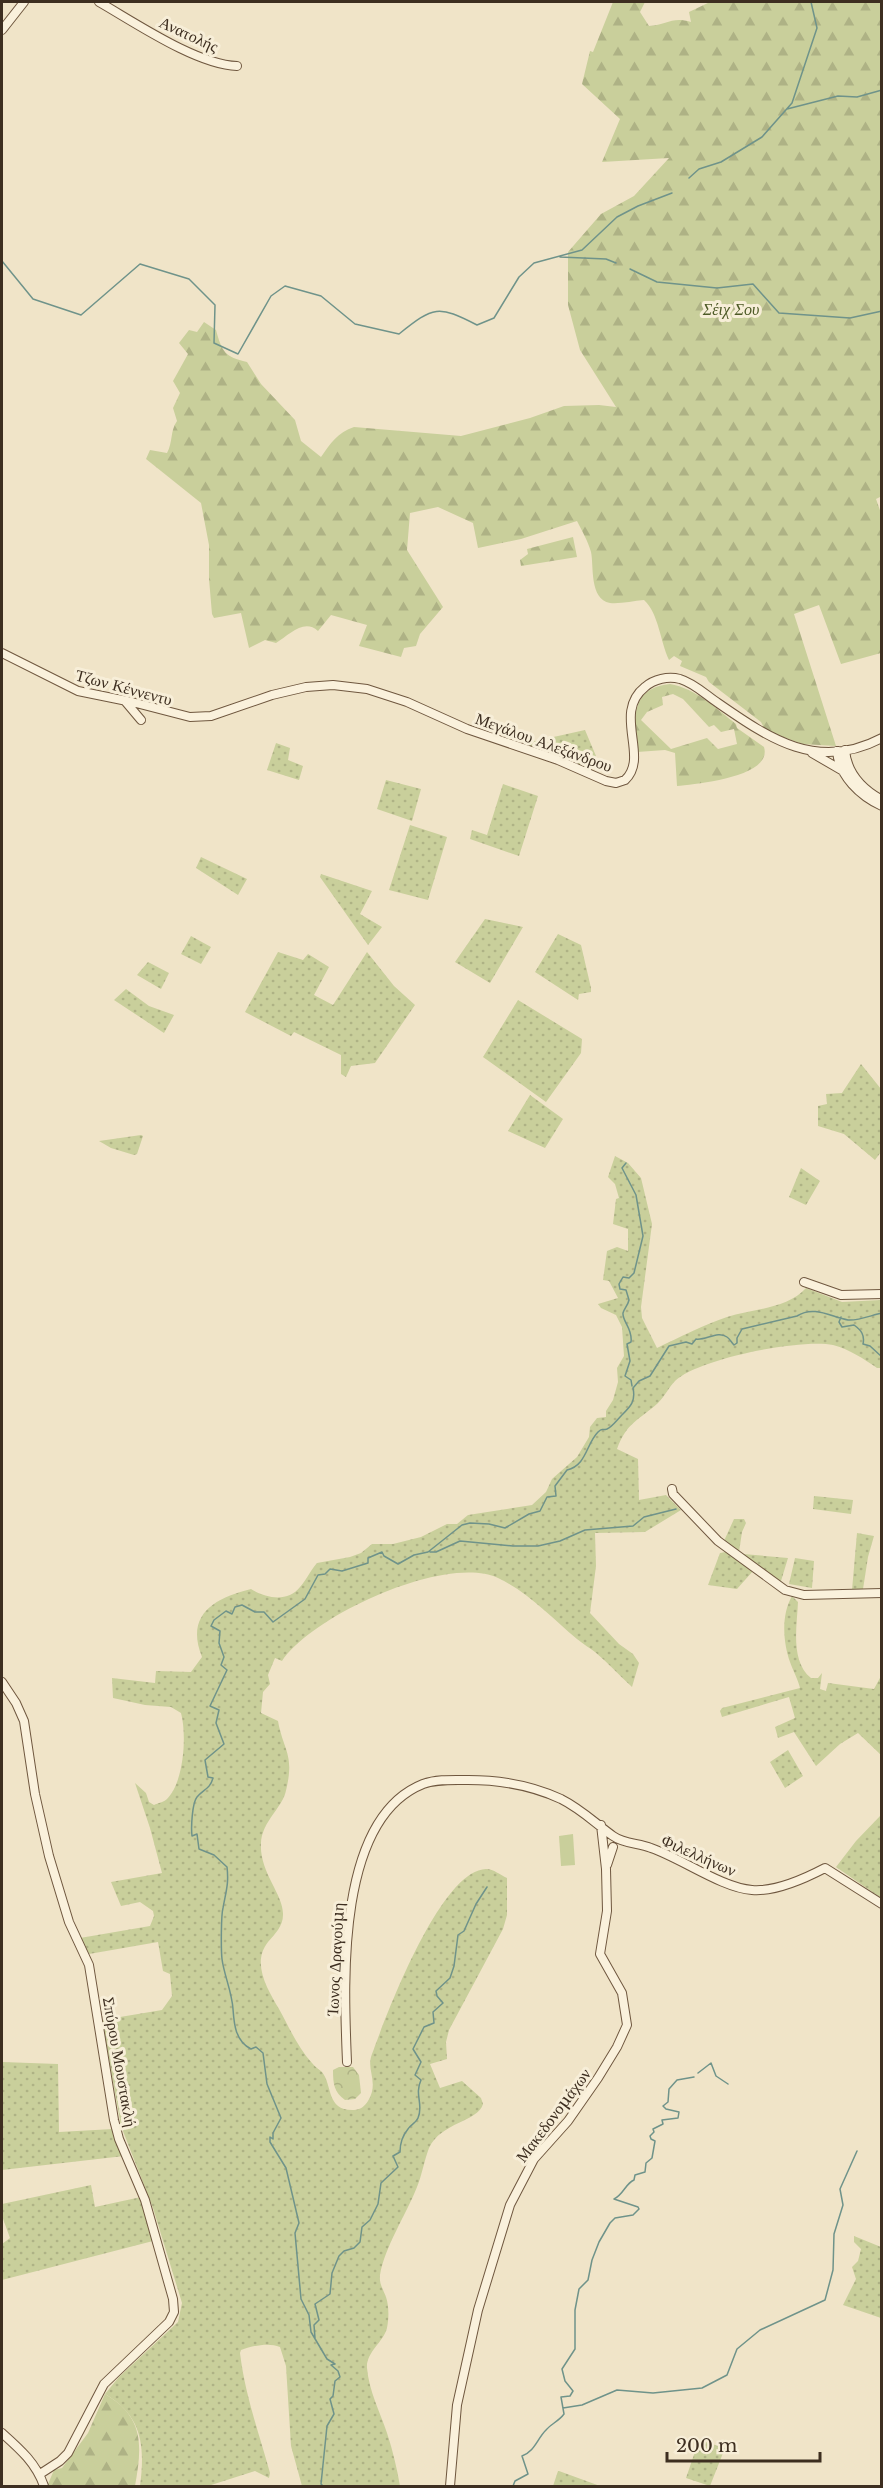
<svg xmlns="http://www.w3.org/2000/svg" width="883" height="2488" font-family="'Libre Baskerville',serif">
<style>
.grass{fill:url(#grass-dots)}
.forest{fill:url(#forest-firs);fill-rule:evenodd}
.park{fill:url(#park-crowns)}
.pitch{fill:#c9cf9b}
.lines{fill:none;stroke-linecap:round;stroke-linejoin:round}
.stream{stroke:#6f938a;stroke-width:1.5}
.secondary-casing{stroke:#6f573f;stroke-width:10}
.secondary{stroke:#faf1dc;stroke-width:8}
.labels{text-anchor:middle;stroke-width:6;stroke-linejoin:round;paint-order:stroke}
.street-label{font-size:16px;fill:#3d2e20;stroke:#f7eed8}
.park-label{font-size:16px;font-style:italic;fill:#4d5a26;stroke:#f7eed8}
</style>
<defs>
<pattern id="grass-dots" width="8" height="8" patternUnits="userSpaceOnUse" patternTransform="scale(1.5)"><rect width="8" height="8" fill="#c9cf9b"/><path d="M2 2h.1M6 6h.1" fill="none" stroke="#aeb285" stroke-width="1.8" stroke-linecap="round"/></pattern>
<pattern id="forest-firs" width="22" height="20" patternUnits="userSpaceOnUse" patternTransform="scale(1.5)"><rect width="22" height="20" fill="#c9cf9b"/><path d="M5 1l3.5 6h-7zM16 11l3.5 6h-7z" fill="#aeb285"/></pattern>
<pattern id="park-crowns" width="20" height="18" patternUnits="userSpaceOnUse" patternTransform="scale(1.5)"><rect width="20" height="18" fill="#c9cf9b"/><path d="M2 6a3 3 0 1 1 6 0M12 15a3 3 0 1 1 6 0" fill="none" stroke="#aeb285"/></pattern>
</defs>
<rect width="100%" height="100%" fill="#f0e4c8"/>
<!-- grass -->
<path class="grass" d="M585,730L596,756L588,769L522,744Z
M276,743L290,748L288,760L303,766L299,780L267,770Z
M386,780L421,789L412,821L377,809Z
M503,784L538,796L519,856L470,839L472,830L487,835Z
M410,825L447,837L428,900L389,890Z
M201,857L247,879L238,895L196,868Z
M321,874L372,891L360,914L382,927L368,945L320,877Z
M485,919L523,927L490,983L455,962Z
M558,934L581,945L591,988V992L579,994L578,1000L535,972Z
M191,936L211,947L201,964L181,954Z
M278,952L303,960L308,954L329,967L314,995L333,1005L367,952L394,986L415,1005L375,1063L351,1066L346,1077L341,1074V1055L294,1032L291,1036L245,1012Z
M148,962L169,973L161,989L137,975Z
M126,989L149,1006L174,1015L164,1033L114,1000Z
M518,1000L582,1039L581,1053L546,1102L483,1057Z
M861,1064L881,1089V1152L875,1160L844,1134L818,1126V1106L827,1104L826,1094L842,1093Z
M530,1095L563,1119L545,1148L508,1131Z
M141,1135L143,1136L137,1154L134,1155L111,1148L99,1141Z
M615,1156L628,1163L641,1178L652,1224L641,1307L642,1318L657,1348C680,1337 703,1325 727,1317C752,1309 787,1309 806,1288L842,1302L881,1300V1368H877C864,1359 849,1349 833,1345C802,1338 697,1359 675,1381C669,1387 665,1396 658,1403C638,1421 627,1422 617,1449L638,1459L639,1500L666,1495L681,1510L645,1532L595,1533L596,1566L590,1613L619,1644L633,1654L639,1663L632,1687C620,1676 608,1663 595,1652C590,1648 583,1644 577,1639C552,1618 528,1592 498,1578C446,1554 313,1615 282,1661L275,1658L268,1675L270,1684L263,1692L261,1713L278,1721C283,1749 294,1754 287,1786C286,1791 285,1795 283,1799C275,1814 262,1825 261,1843C259,1872 284,1895 283,1915C283,1926 275,1934 268,1942C251,1963 268,1990 279,2009C289,2027 298,2048 312,2063C315,2067 319,2069 322,2072C333,2086 326,2111 354,2110C360,2110 365,2106 368,2101C379,2083 367,2071 371,2057C385,2018 440,1870 486,1869C494,1869 500,1875 507,1878V1915L503,1929L449,2030L446,2042L447,2059L430,2064L440,2088L462,2081L481,2098L483,2104C478,2122 441,2122 429,2148C424,2161 422,2175 417,2187C406,2215 385,2246 380,2275C379,2284 383,2289 386,2297C389,2306 389,2318 387,2328C383,2343 366,2352 367,2368C369,2391 380,2412 387,2433C393,2451 397,2469 400,2486H302L291,2446L286,2366L280,2347C268,2342 253,2346 241,2350L240,2353C245,2395 259,2433 270,2473L269,2478L255,2471L208,2486H140C145,2447 143,2416 105,2394L119,2377L178,2322L182,2303L153,2208L121,2126L102,2020L162,2010L172,1996L170,1974L163,1971L158,1942L89,1954L80,1938L150,1926L154,1916L153,1911L140,1902L121,1906L111,1882L162,1873L150,1828L135,1783L146,1793L149,1802L154,1805C158,1803 164,1802 167,1799C184,1782 187,1735 181,1713L171,1707L145,1705L113,1698L112,1678L155,1683L156,1671L191,1672L202,1657C185,1615 214,1598 251,1589C265,1598 288,1603 300,1587C307,1579 310,1571 317,1563L350,1557L361,1553L372,1544H393L421,1537L447,1524H457L468,1515L532,1505L546,1492L552,1479L577,1457L589,1437L590,1427L597,1418L606,1417V1411L613,1400L618,1382L617,1368L624,1356L622,1327L616,1315L601,1308L598,1304L618,1298L609,1281L603,1280L607,1251L617,1247L628,1251V1229L613,1224L616,1199L619,1198L615,1184L608,1177Z
M801,1168L820,1181L806,1205L789,1197Z
M814,1496L853,1500L851,1514L813,1509Z
M734,1519H744L746,1523L742,1532L739,1552L724,1541Z
M857,1533L874,1536L868,1557L863,1589L852,1590Z
M726,1552L753,1571L737,1589L708,1585L720,1553Z
M743,1554L788,1558L781,1581H780Z
M795,1558L814,1561L812,1588L789,1584Z
M792,1596L798,1602C797,1626 790,1661 811,1678H818L822,1673L820,1689L826,1691L828,1683L874,1689L881,1676V1755L858,1733L840,1744L816,1766L794,1732L778,1738L775,1727L795,1718L789,1697L722,1717L720,1711L722,1708L800,1688C798,1679 793,1671 790,1662C783,1642 781,1615 792,1596Z
M788,1750L803,1776L785,1788L770,1762Z
M881,1815V1898L836,1867L856,1841Z
M2,2062L58,2064L59,2132L113,2129L124,2156L2,2170Z
M91,2185L95,2207L141,2197L153,2241L2,2280V2244L10,2238L2,2216V2204Z
M854,2236L881,2247V2318L843,2305L856,2279L852,2267L858,2261L861,2249L854,2242Z
M699,2440L725,2448L710,2486L686,2478Z
M558,2471H559L600,2486H553Z"/>
<!-- forest -->
<path class="forest" d="M613,2H645L640,12L649,26C667,25 672,16 691,22L689,12L710,2H881L882,496L876,499L882,516L881,653L841,664L819,605L794,614L836,746L802,744L765,730L761,722L709,682L706,677L680,666L682,661L674,656L669,660C660,641 659,614 644,600C633,601 620,604 610,603C589,599 594,566 591,552C588,541 582,531 577,521L521,539L478,548L473,523L438,507L410,513L407,550L443,607L420,634L416,646L404,648L401,657L359,646L367,625L331,615L318,631C304,618 289,635 276,643L265,640L249,648L241,613L214,618L212,614L209,579V545L201,503L146,459L150,450L167,453C173,442 170,431 177,421L173,408L180,393L173,381L188,354L179,343L189,330L197,332L204,322L216,330C222,352 225,357 247,362L261,384L295,420L301,441L321,457C330,444 338,432 354,427L461,436L530,418L564,406L599,405L616,407L580,350L568,305V252L601,214L634,196L669,158L602,162L620,119L582,84L590,51L593,52Z
M573,537L577,557L521,566L520,560L528,554L527,549Z
M670,684C695,688 717,709 736,724L737,728L764,747C773,777 697,784 677,786L675,753L665,750L637,752C634,721 629,688 670,684ZM673,694L683,699L709,727L714,725L721,732L734,729L737,744L718,749L707,738L671,749L641,720L647,712L663,705L662,697Z
M105,2394C145,2417 142,2447 135,2486H50L48,2484L54,2470L62,2468L88,2433Z"/>
<!-- park -->
<path class="park" d="M339,2067H353L359,2075L361,2093L355,2099L345,2100C334,2092 333,2084 333,2070Z"/>
<!-- pitch -->
<path class="pitch" d="M573,1834L575,1865L561,1866L559,1836Z"/>
<g class="lines">
<!-- stream -->
<path class="stream" d="M787,109L838,96L857,97L882,90
M689,178L699,169L721,162L762,137L792,103L817,28L811,2
M560,257L606,259L616,263
M2,261L33,299L81,315L140,264L189,279L215,305L214,343L238,354L271,296L285,286L321,296L355,324L399,334C434,306 438,305 477,325L494,318L519,277L534,263L582,250L617,217L638,206L672,193
M630,269L657,282L717,288L753,284L779,313L850,318L882,311
M626,1163L622,1168L636,1195L643,1236L634,1273L629,1278L623,1277L619,1284L620,1289L626,1290L629,1300C628,1305 624,1309 623,1313C622,1321 633,1329 631,1342L627,1344L630,1361L625,1376L631,1380L632,1386
M841,1317L839,1322L842,1327L854,1325C861,1330 865,1335 863,1344L870,1346L882,1357
M430,1552H436L460,1541L513,1546H538L560,1541L585,1530L633,1526L644,1517L676,1509
M698,2073L711,2063L716,2076L728,2084
M315,2338L314,2325L319,2320L315,2304L330,2294L332,2273L339,2256L344,2251L354,2248L360,2242L362,2227L370,2220L378,2204L381,2183L398,2167L393,2156L400,2152C400,2144 403,2135 408,2129C410,2125 416,2123 418,2118C424,2105 414,2095 421,2080L415,2075L421,2062L413,2049L424,2027L434,2023L433,2012L443,2003L437,1996L436,1991L450,1978L454,1966L458,1935L464,1931L476,1904L487,1887
M563,2408L582,2405L617,2390L653,2393L702,2388L727,2375L737,2349L760,2330L825,2300L833,2270L834,2234L843,2205L840,2189L857,2151
M323,2486L321,2484L327,2426L334,2414L330,2399L333,2396L335,2381L340,2377L338,2371L331,2365L335,2364L327,2359L311,2332L309,2315L301,2299L295,2233L299,2223L286,2168L270,2142V2137L273,2139V2133L281,2118L267,2084L263,2053L256,2047L251,2049C235,2041 234,2023 233,2009C232,1992 224,1975 222,1959C221,1950 221,1915 223,1908C226,1891 229,1884 227,1867L214,1855L199,1849L197,1834L192,1836C191,1828 192,1803 197,1797C204,1789 210,1789 213,1778L208,1777L205,1760L224,1744L216,1723L219,1710L210,1706L227,1670L221,1665L224,1657L219,1643L220,1631L211,1626L214,1620L226,1611L232,1614L235,1607L242,1605L255,1612H264L273,1622L305,1599L318,1575L325,1574L330,1569L342,1571L368,1563V1558L382,1552L384,1556L398,1564L414,1555L428,1552L462,1525L470,1523L489,1524L505,1528L529,1514L540,1511L547,1497L556,1496L555,1486L567,1470C587,1465 586,1444 598,1432C603,1427 601,1431 607,1429C612,1427 617,1420 621,1416C630,1407 636,1402 633,1388L639,1381L650,1376L669,1346L686,1342L692,1344L696,1339C705,1341 718,1330 727,1337C730,1339 731,1342 734,1345L737,1343V1338L742,1329L797,1316C814,1305 831,1317 848,1320C858,1321 872,1315 882,1313
M513,2486L515,2481L528,2474L522,2456C535,2451 537,2439 546,2430C551,2424 559,2421 564,2414L561,2397L570,2396L573,2391L565,2381L562,2369L575,2349V2310L579,2289L588,2280L592,2260L599,2242L610,2223L615,2218L633,2215L639,2209L638,2207L614,2199C624,2194 625,2184 634,2180L635,2175L645,2172L646,2163L652,2158L655,2141L651,2139L650,2136L654,2132L653,2129L663,2124L662,2120L678,2118L679,2112L666,2109L663,2106L668,2102L669,2089L677,2080L694,2077"/>
<defs>
<path id="secondary" d="M99,2C134,22 197,65 237,66
M2,30L24,2
M2,653L78,691L132,702L190,717L211,716L272,695L306,687L333,685L367,689L407,702L467,729L558,760L606,781L616,783L625,780C650,757 612,713 645,687C654,679 668,676 680,679C694,683 706,695 718,703C770,739 818,772 882,738
M125,701L141,720
M845,750C847,774 862,789 882,800
M837,751C839,776 860,796 882,806
M812,753L843,771
M804,1282L841,1295L882,1294
M672,1489L673,1494L718,1541L785,1590L804,1595L882,1593
M2,1682L16,1703L24,1721L35,1794L49,1856L69,1922L89,1965L114,2120L119,2139L145,2200L173,2299L174,2312L169,2322L104,2384L68,2453L60,2461L40,2474
M607,1865L613,1847
M347,2062C344,1986 335,1819 423,1784C437,1779 453,1780 468,1780C499,1780 533,1786 561,1799C581,1809 595,1823 613,1836C624,1844 639,1843 651,1848C681,1858 722,1888 752,1890C776,1892 804,1879 825,1868L882,1904
M2,2433C20,2449 36,2463 44,2486
M450,2486L457,2405L478,2310L510,2205L534,2159L568,2121L598,2078L617,2047L627,2025L622,1993L600,1954L607,1911L606,1869L601,1825"/>
</defs>
<!-- secondary casing -->
<use href="#secondary" class="secondary-casing"/>
<!-- secondary -->
<use href="#secondary" class="secondary"/>
</g>
<g class="labels">
<!-- street labels -->
<g class="street-label">
<text transform="translate(189 34) rotate(25)" y="6">Ανατολής</text>
<text transform="translate(124 687) rotate(15)" y="6">Τζων Κέννεντυ</text>
<text transform="translate(544 742) rotate(20)" y="6">Μεγάλου Αλεξάνδρου</text>
<text transform="translate(699 1855) rotate(24)" y="6">Φιλελλήνων</text>
<text transform="translate(335 1959) rotate(-87)" y="6">Ίωνος Δραγούμη</text>
<text transform="translate(120 2062) rotate(80)" y="6">Σπύρου Μουστακλή</text>
<text transform="translate(553 2115) rotate(-53)" y="6">Μακεδονομάχων</text>
</g>
<!-- park labels -->
<g class="park-label">
<text x="731" y="315">Σέιχ Σου</text>
</g>
</g>
<!-- border -->
<rect width="883" height="2488" fill="none" stroke="#3d2e20" stroke-width="6"/>
<!-- scale -->
<path d="M667 2452v9h153v-9" fill="none" stroke="#3d2e20" stroke-width="3"/>
<text x="676" y="2452" font-size="18" fill="#3d2e20" stroke="#f7eed8" stroke-width="4.5" paint-order="stroke">200 m</text>
</svg>
